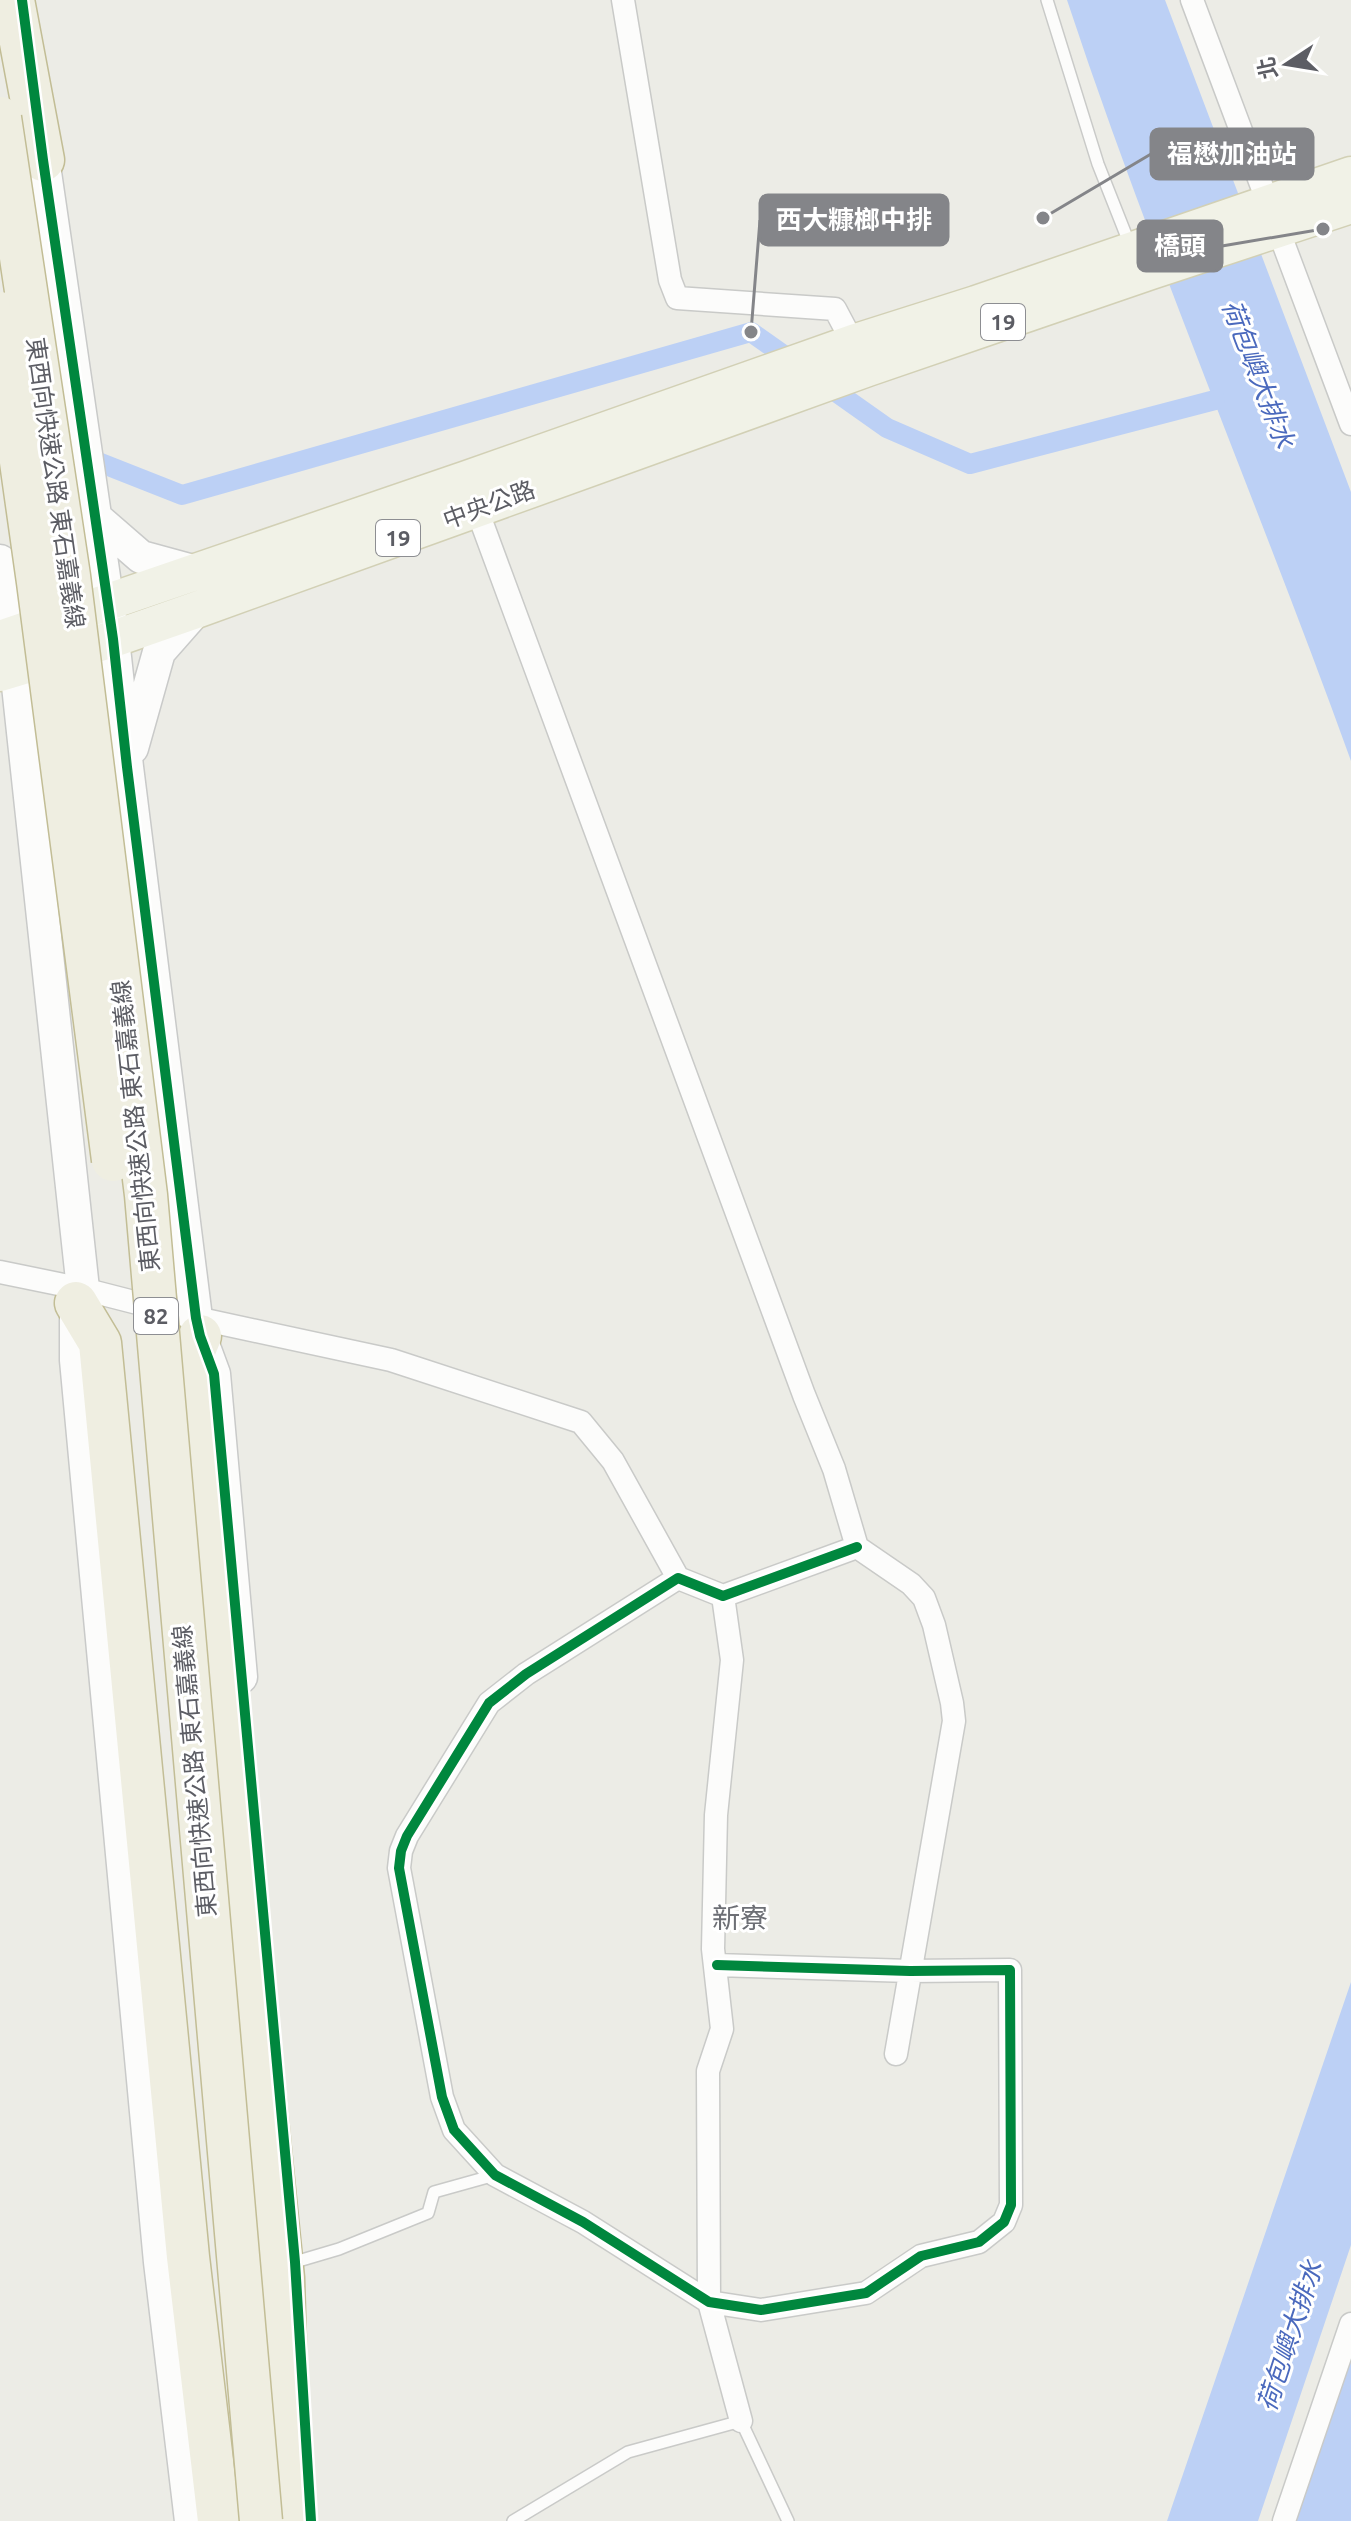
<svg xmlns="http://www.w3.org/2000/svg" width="1351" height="2521" font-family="Ubuntu,'Noto Sans TC',sans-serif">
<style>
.water{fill:#bcd0f5}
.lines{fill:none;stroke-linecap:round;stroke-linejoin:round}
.canal{stroke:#bcd0f5;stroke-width:20}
.lane-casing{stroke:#c9cac8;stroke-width:14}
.street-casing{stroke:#c9cac8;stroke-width:25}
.secondary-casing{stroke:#c9cac9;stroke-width:35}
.primary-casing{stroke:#d2d0b5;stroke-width:39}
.highway-casing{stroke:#c2bd95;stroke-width:45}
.lane{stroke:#fcfcfb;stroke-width:11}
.street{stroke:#fcfcfb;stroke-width:22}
.secondary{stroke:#fcfcfb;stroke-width:32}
.primary{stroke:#f1f2e7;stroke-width:36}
.highway{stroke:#efeee1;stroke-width:42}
.highway-bridge-casing{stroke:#c2bd95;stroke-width:45;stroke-linecap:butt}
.highway-bridge{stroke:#efeee1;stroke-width:42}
.cycleway-casing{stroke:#fff;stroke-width:15}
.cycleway{stroke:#00873e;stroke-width:10}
.labels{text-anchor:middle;stroke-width:6;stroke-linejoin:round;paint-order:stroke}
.shield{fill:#fff;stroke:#8d8e92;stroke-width:2}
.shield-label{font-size:22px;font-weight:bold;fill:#5c5d64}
.street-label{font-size:24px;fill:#5c5d64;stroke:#fff}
.water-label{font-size:26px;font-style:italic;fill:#4a69bd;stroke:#fff}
.quarter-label{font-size:28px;fill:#6d6f75;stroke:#fff}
.leader{fill:none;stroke:#848589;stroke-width:3}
.callout-dot{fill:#848589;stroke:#fff;stroke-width:3}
.callout{fill:#848589;stroke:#848589;stroke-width:3}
.callout-label{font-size:26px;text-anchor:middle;font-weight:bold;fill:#fff}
</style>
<rect width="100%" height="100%" fill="#ecece6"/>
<!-- water -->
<path class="water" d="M1067,0H1165L1351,492V761C1259,506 1152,257 1067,0Z
M1351,1982V2245L1258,2521H1167Z
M1351,2348V2521H1295Z"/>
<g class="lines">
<!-- canal -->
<path class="canal" d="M78,454L182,495L751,332L887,428L970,464L1215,400"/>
<defs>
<path id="lane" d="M1047,0L1098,164L1130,245
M295,2262L339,2249L428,2213L434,2192L495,2175
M513,2521L628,2452L741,2421L788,2521"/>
<path id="street" d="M623,0L670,280L677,298L835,309L853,343
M1192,0L1351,424
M473,499L804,1395L834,1469L857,1547L911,1584L924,1598L934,1625L952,1703L954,1721L896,2054
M0,1272L83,1289L196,1318L391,1360L581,1422L613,1461L678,1578
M723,1596L732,1660L716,1815L713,1949L722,2029L708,2071L709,2302L741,2421
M717,1965L910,1971L1010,1970L1011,2205L1004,2222L979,2242L921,2256L866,2293L761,2310L709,2302L583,2222L495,2175L454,2130L442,2097L399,1868L401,1851L407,1836L489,1703L526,1674L678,1578L723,1596L857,1547
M1284,2521L1351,2324"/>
<path id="secondary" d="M40,138L113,639L127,767L196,1318L200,1336L214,1374L241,1677
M96,518L141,557L196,572
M0,561L16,667L83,1289L76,1303V1360L160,2262L191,2521
M132,748L159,652L196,610"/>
<path id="primary" d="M0,639L467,479L853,343L976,304L1351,175
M0,673L113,639L196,610L868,368L1151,271L1351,205"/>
<path id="highway" d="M13,0L43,160
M76,1303L100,1343L188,2257L219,2521
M200,1336L187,1368L233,1787L283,2278L290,2521"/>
</defs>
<!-- lane casing -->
<use href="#lane" class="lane-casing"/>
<!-- street casing -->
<use href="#street" class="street-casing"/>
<!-- secondary casing -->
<use href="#secondary" class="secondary-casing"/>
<!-- primary casing -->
<use href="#primary" class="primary-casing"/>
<!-- highway casing -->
<use href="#highway" class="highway-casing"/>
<!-- lane -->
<use href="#lane" class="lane"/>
<!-- street -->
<use href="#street" class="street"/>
<!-- secondary -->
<use href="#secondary" class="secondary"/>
<!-- primary -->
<use href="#primary" class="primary"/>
<!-- highway -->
<use href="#highway" class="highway"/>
<defs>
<path id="highway-bridge" d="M0,118L69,576L146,1195L261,2521
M0,313L38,582L113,1160"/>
</defs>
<!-- highway-bridge casing -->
<use href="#highway-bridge" class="highway-bridge-casing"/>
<!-- highway-bridge -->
<use href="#highway-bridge" class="highway-bridge"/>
<defs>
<path id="cycleway" d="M22,0L43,160L113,639L127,767L196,1318L200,1336L214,1374L295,2262L311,2521
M717,1965L910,1971L1010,1970L1011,2205L1004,2222L979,2242L921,2256L866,2293L761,2310L709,2302L583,2222L495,2175L454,2130L442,2097L399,1868L401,1851L407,1836L489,1703L526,1674L678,1578L723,1596L857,1547"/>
</defs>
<!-- cycleway casing -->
<use href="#cycleway" class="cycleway-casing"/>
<!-- cycleway -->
<use href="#cycleway" class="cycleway"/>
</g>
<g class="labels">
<!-- shield labels -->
<g class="shield">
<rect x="981" y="304" width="44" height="36" rx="6"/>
<rect x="376" y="520" width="44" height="36" rx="6"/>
<rect x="134" y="1298" width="44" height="36" rx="6"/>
</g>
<g class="shield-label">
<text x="1003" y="330">19</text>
<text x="398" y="546">19</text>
<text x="156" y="1324">82</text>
</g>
<!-- street labels -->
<g class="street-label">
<text transform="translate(55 483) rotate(82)" y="8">東西向快速公路 東石嘉義線</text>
<text transform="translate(489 505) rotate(-20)" y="8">中央公路</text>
<text transform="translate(136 1126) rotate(-96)" y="8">東西向快速公路 東石嘉義線</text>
<text transform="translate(195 1771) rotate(-95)" y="8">東西向快速公路 東石嘉義線</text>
</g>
<!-- water labels -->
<g class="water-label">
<text transform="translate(1258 374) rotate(69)" y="9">荷包嶼大排水</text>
<text transform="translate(1290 2336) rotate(-72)" y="9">荷包嶼大排水</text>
</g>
<!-- quarter labels -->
<g class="quarter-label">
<text x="740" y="1928">新寮</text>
</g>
</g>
<!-- callouts -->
<path class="leader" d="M1043 218L1151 154M751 332L760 220M1323 229L1222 246"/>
<g class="callout-dot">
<circle cx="1043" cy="218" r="8"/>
<circle cx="751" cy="332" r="8"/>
<circle cx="1323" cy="229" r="8"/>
</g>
<g class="callout">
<rect x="1151" y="129" width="162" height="50" rx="8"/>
<rect x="760" y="195" width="188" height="50" rx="8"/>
<rect x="1138" y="221" width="84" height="50" rx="8"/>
</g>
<g class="callout-label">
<text x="1232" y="163">福懋加油站</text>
<text x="854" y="229">西大糠榔中排</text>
<text x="1180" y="255">橋頭</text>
</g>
<!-- north arrow -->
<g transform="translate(1287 64) rotate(258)" stroke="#ffffff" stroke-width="6" paint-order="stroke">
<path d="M0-6L14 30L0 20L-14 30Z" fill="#5c5d64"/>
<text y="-12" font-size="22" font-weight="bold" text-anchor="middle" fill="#5c5d64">北</text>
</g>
</svg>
